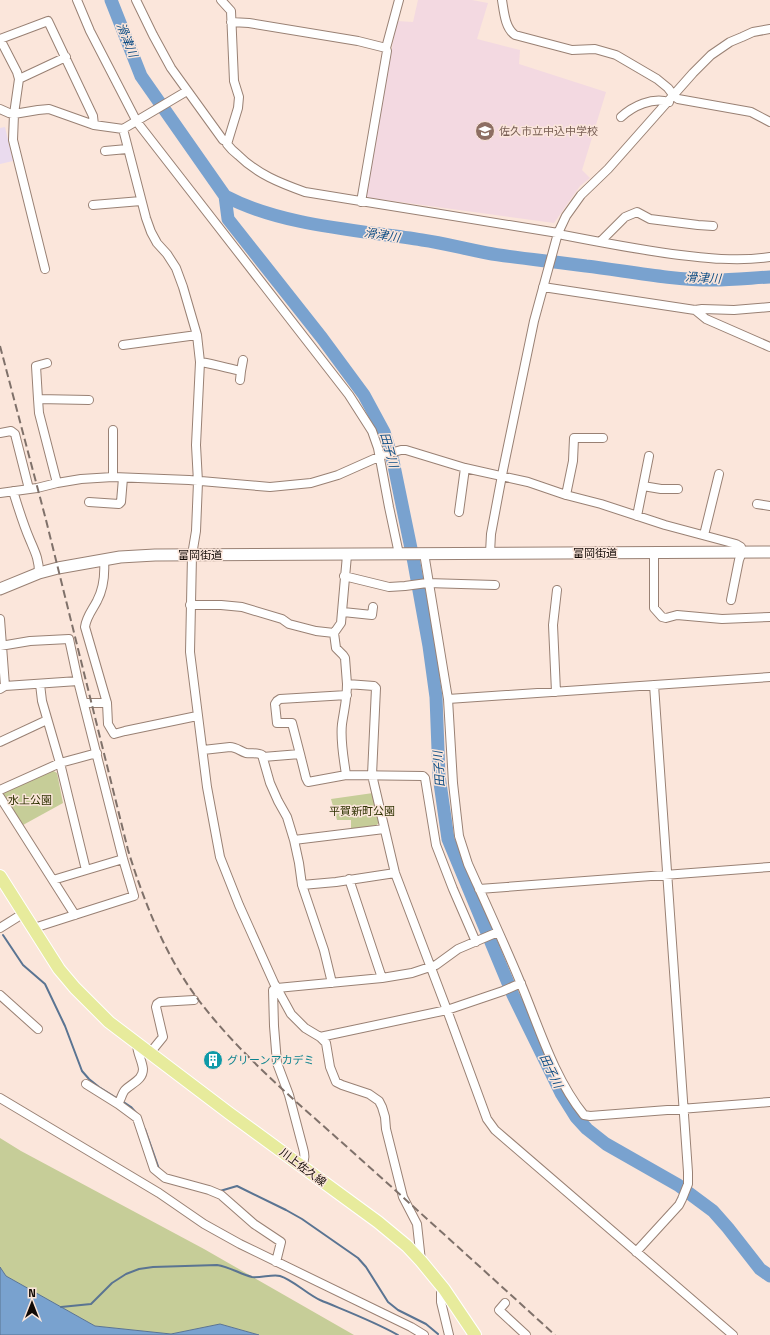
<svg xmlns="http://www.w3.org/2000/svg" width="770" height="1335" font-family="'Titillium Web','Noto Sans JP',sans-serif">
<style>
.industrial{fill:#eadbee}
.education{fill:#f3d9e1}
.green{fill:#c6cd98}
.water{fill:#79a2cf;stroke:#5a7492}
.lines{fill:none;stroke-linecap:round;stroke-linejoin:round}
.stream{stroke:#5a7492;stroke-width:2}
.river{stroke:#79a2cf;stroke-width:13}
.street-casing{stroke:#998174;stroke-width:10}
.secondary-casing{stroke:#998174;stroke-width:13}
.primary-casing{stroke:#fff;stroke-width:14}
.street{stroke:#fff;stroke-width:8}
.secondary{stroke:#fff;stroke-width:11}
.primary{stroke:#e7eb9c;stroke-width:12}
.rail{stroke:#7f716a;stroke-width:2;stroke-dasharray:8 4;stroke-linecap:butt}
.labels{text-anchor:middle;stroke-width:3;stroke-linejoin:round;paint-order:stroke}
.education-label{font-size:11px;fill:#785e54;stroke:#fbe6db;text-anchor:start}
.street-label{font-size:11px;fill:#110905;stroke:#fbe6db}
.park-label{font-size:11px;fill:#2f3202;stroke:#fbe6db}
.culture-label{font-size:11px;fill:#0d838f;stroke:#fbe6db;text-anchor:start}
.water-label{font-size:12px;font-style:italic;fill:#104f86;stroke:#fbe6db}
</style>
<rect width="100%" height="100%" fill="#fbe6db"/>
<!-- industrial -->
<path class="industrial" d="M5,127L13,161L0,164V128Z"/>
<!-- education -->
<path class="education" d="M418,0H472L488,3L477,39L520,50L519,64L606,92L582,170L590,178L580,186L554,223L364,197L397,21L413,22Z"/>
<!-- green -->
<path class="green" d="M52,770L57,773L63,803L23,825L2,793Z
M373,793L379,822L377,825L351,830V820H337L331,799Z
M0,1138L21,1151L204,1249L354,1335H259L220,1324L171,1334L95,1326L6,1276L0,1267Z"/>
<!-- water -->
<path class="water" d="M0,1267L6,1276L95,1326L171,1334L220,1324L259,1335H0Z"/>
<g class="lines">
<!-- stream -->
<path class="stream" d="M3,935L23,965L45,984L65,1026L82,1071L89,1079L99,1087L118,1099
M122,1101L131,1107L138,1115
M145,1129L159,1169
M220,1191L237,1186L286,1210L302,1219L358,1258L366,1267L388,1302L398,1310L426,1324L438,1334
M61,1307L91,1304L112,1283L126,1274L139,1269L153,1267L217,1265C230,1267 240,1274 252,1277C261,1278 273,1274 280,1276C293,1280 307,1294 320,1300C346,1311 373,1321 398,1335"/>
<!-- river -->
<path class="river" d="M111,0L141,76L225,196C282,226 359,230 422,240C444,243 465,249 487,253C520,259 553,261 586,266C627,271 671,280 713,280C732,280 751,278 770,277
M225,196L228,219L322,338L364,395L384,432L393,461L414,563L429,646L436,697L439,776L448,839L513,995L561,1093L576,1117L587,1129L606,1144L678,1185L713,1211L728,1228L760,1269L770,1276"/>
<defs>
<path id="street" d="M77,0L90,31L137,122L349,395L372,431L378,448L389,507L399,554
M136,0L153,35L171,68L223,140L228,141
M221,0L231,11L234,81L239,97L238,108L227,144C230,148 234,152 238,155C257,174 280,183 305,192L558,233L563,235C599,242 636,249 672,254C704,258 738,262 770,257
M502,0C504,12 505,28 515,35L572,50L595,49L616,55L657,79L668,88L674,96L678,99L751,112L770,122
M231,22L249,23L358,41L386,48
M19,79L66,57
M0,109L9,113L14,114L19,79L17,72L0,39L48,21L93,116L94,125
M621,117C633,106 652,97 669,102
M123,129L146,218L151,232L157,243L167,254L176,268L183,287L197,335L200,362L196,445L198,482L196,531L192,555L190,652L207,787L220,857L239,905L274,983L291,1014L305,1028L320,1037L326,1043L330,1067L336,1082L342,1085L369,1094L379,1101L382,1107L385,1117L386,1129L403,1197L417,1224L421,1261
M105,151L127,149
M361,202L387,51L386,48L399,0
M93,205L141,201
M600,242L625,217L637,212L650,219L698,225L713,226
M45,269L13,140L14,114L38,110L49,109L94,125L123,129L187,91
M543,287L695,310L702,309L734,310L770,307
M695,310L706,319L770,347
M123,345L197,335
M200,362C214,364 227,368 241,371L243,360
M240,380L241,371
M38,399L36,366L47,363
M0,433L11,431L15,434L29,489
M113,477V430
M57,483L39,413L38,399L89,400
M643,486L661,489H678
M13,491C18,507 23,524 30,540C35,552 39,559 39,573
M0,493L37,488L57,483L81,479L113,477L189,480L270,487L311,483L338,475L383,455L401,450H406L465,468L528,482L566,495L601,504L665,525L736,544L741,547L742,552L739,560L731,600
M566,495L573,461L574,438H603
M89,502L119,504L121,502L123,478
M757,504L770,506
M459,512L465,468
M637,516L649,456
M704,535L719,474
M424,553L448,699L453,783L459,836L468,864C486,904 504,943 521,984C539,1027 554,1078 584,1115L590,1116L770,1102
M490,553L491,534L503,470L534,321L558,233L566,216L581,195L608,169L693,73L711,55L730,42L742,37L753,32L770,29
M654,553V608L662,617L666,618L677,615L722,619L770,617
M347,555L341,623L334,633L336,648L343,655L345,658L347,684L374,686L376,688L372,775L395,873L447,1010L487,1119L495,1130L733,1335
M104,560C105,574 104,588 97,601C93,609 86,617 85,627L107,703L108,724L114,734L125,731L197,716
M344,576L389,587L405,586L427,583L495,585
M190,605H221L242,607L282,619L289,624L316,631L334,633
M343,612L372,615L373,607
M0,619L5,686
M0,646L30,641L69,639L78,681
M40,684L42,701L60,763L86,870
M0,689L5,686L78,681L123,859L134,896L34,928
M556,692L553,625L557,590
M448,699L770,677
M84,703H107
M0,742L47,720
M203,750L230,747C236,747 240,751 246,753C251,754 257,752 262,755L270,783L278,801L287,817L294,840
M300,754L292,723H277L275,704L277,701L280,699L347,695
M263,757L300,754L306,778L308,782L346,775L423,776L425,778L436,845L453,889L476,942
M346,775C344,759 340,741 342,724C344,710 347,699 347,684
M0,790L60,763L97,753
M0,797L75,915
M349,879L382,978
M53,880L123,859
M302,885L336,882L395,873
M479,889L770,867
M0,928L24,913
M332,983L324,950L302,885L299,863L294,840L384,829
M0,995L38,1029
M320,1037L447,1010L503,991L521,983
M150,1053L163,1037L156,1007L157,1004L160,1002L194,1000
M86,1084L118,1104L137,1118L154,1169L165,1178L209,1190L221,1195L254,1224L281,1242L276,1262
M0,1098L159,1193L204,1224L240,1244L411,1327L424,1335
M118,1104C121,1100 122,1093 125,1090C132,1083 143,1080 143,1069C142,1060 137,1053 137,1044
M302,1166C305,1159 305,1155 303,1148L289,1095L277,1063L274,1026L273,990L277,988L382,978L412,973L436,965L458,949L498,932
M636,1252L679,1205L682,1199L688,1184V1172L654,685
M444,1289L441,1293V1302L449,1335
M505,1303L499,1310L526,1335"/>
<path id="secondary" d="M0,589L39,573L58,568L120,557L155,555L770,552"/>
<path id="primary" d="M0,876L59,969L75,988L109,1022L229,1113L378,1222L407,1246L421,1261L444,1289L475,1335"/>
</defs>
<!-- street casing -->
<use href="#street" class="street-casing"/>
<!-- secondary casing -->
<use href="#secondary" class="secondary-casing"/>
<!-- primary casing -->
<use href="#primary" class="primary-casing"/>
<!-- street -->
<use href="#street" class="street"/>
<!-- secondary -->
<use href="#secondary" class="secondary"/>
<!-- primary -->
<use href="#primary" class="primary"/>
<!-- rail -->
<path class="rail" d="M0,346L46,520L128,850C144,902 165,955 197,998C242,1058 302,1106 357,1156C423,1215 489,1275 555,1335"/>
</g>
<!-- icons -->
<defs>
<symbol id="school-disc" viewBox="-11 -11 22 22"><circle r="9.5" fill="#8d6e63" stroke="#fbe6db"/><path d="M0-5L7-2L0 1L-7-2ZM-4 1L0 2.5L4 1V4Q0 6-4 4Z" fill="#fff"/></symbol>
<symbol id="building-disc" viewBox="-11 -11 22 22"><circle r="9.5" fill="#0f9aa8" stroke="#fbe6db"/><path d="M-4-6H4V6H1V3H-1V6H-4ZM-2.5-4.3h1.7v1.8h-1.7ZM.8-4.3h1.7v1.8H.8ZM-2.5-1h1.7V.8h-1.7ZM.8-1h1.7V.8H.8Z" fill="#fff"/></symbol>
</defs>
<g fill-rule="evenodd">
<use href="#school-disc" x="474" y="120" width="22" height="22"/>
<use href="#building-disc" x="202" y="1049" width="22" height="22"/>
</g>
<g class="labels">
<!-- education labels -->
<g class="education-label">
<text x="499" y="135">佐久市立中込中学校</text>
</g>
<!-- street labels -->
<g class="street-label">
<text x="595" y="557">富岡街道</text>
<text x="200" y="559">富岡街道</text>
<text transform="translate(303 1167) rotate(37)" y="4">川上佐久線</text>
</g>
<!-- park labels -->
<g class="park-label">
<text x="30" y="804">水上公園</text>
<text x="362" y="815">平賀新町公園</text>
</g>
<!-- culture labels -->
<g class="culture-label">
<text x="227" y="1064">グリーンアカデミ</text>
</g>
<!-- water labels -->
<g class="water-label">
<text transform="translate(127 40) rotate(68)" y="4">滑津川</text>
<text transform="translate(382 235) rotate(9)" y="4">滑津川</text>
<text transform="translate(703 278) rotate(3)" y="4">滑津川</text>
<text transform="translate(389 450) rotate(74)" y="4">田子川</text>
<text transform="translate(439 769) rotate(-94)" y="4">田子川</text>
<text transform="translate(551 1071) rotate(64)" y="4">田子川</text>
</g>
</g>
<!-- north arrow -->
<g transform="translate(32 1303)" stroke="#fbe6db" stroke-width="3" paint-order="stroke">
<path d="M0-3L7 15L0 10L-7 15Z" fill="#110905"/>
<text y="-6" font-size="11" font-weight="bold" text-anchor="middle" fill="#110905">N</text>
</g>
</svg>
